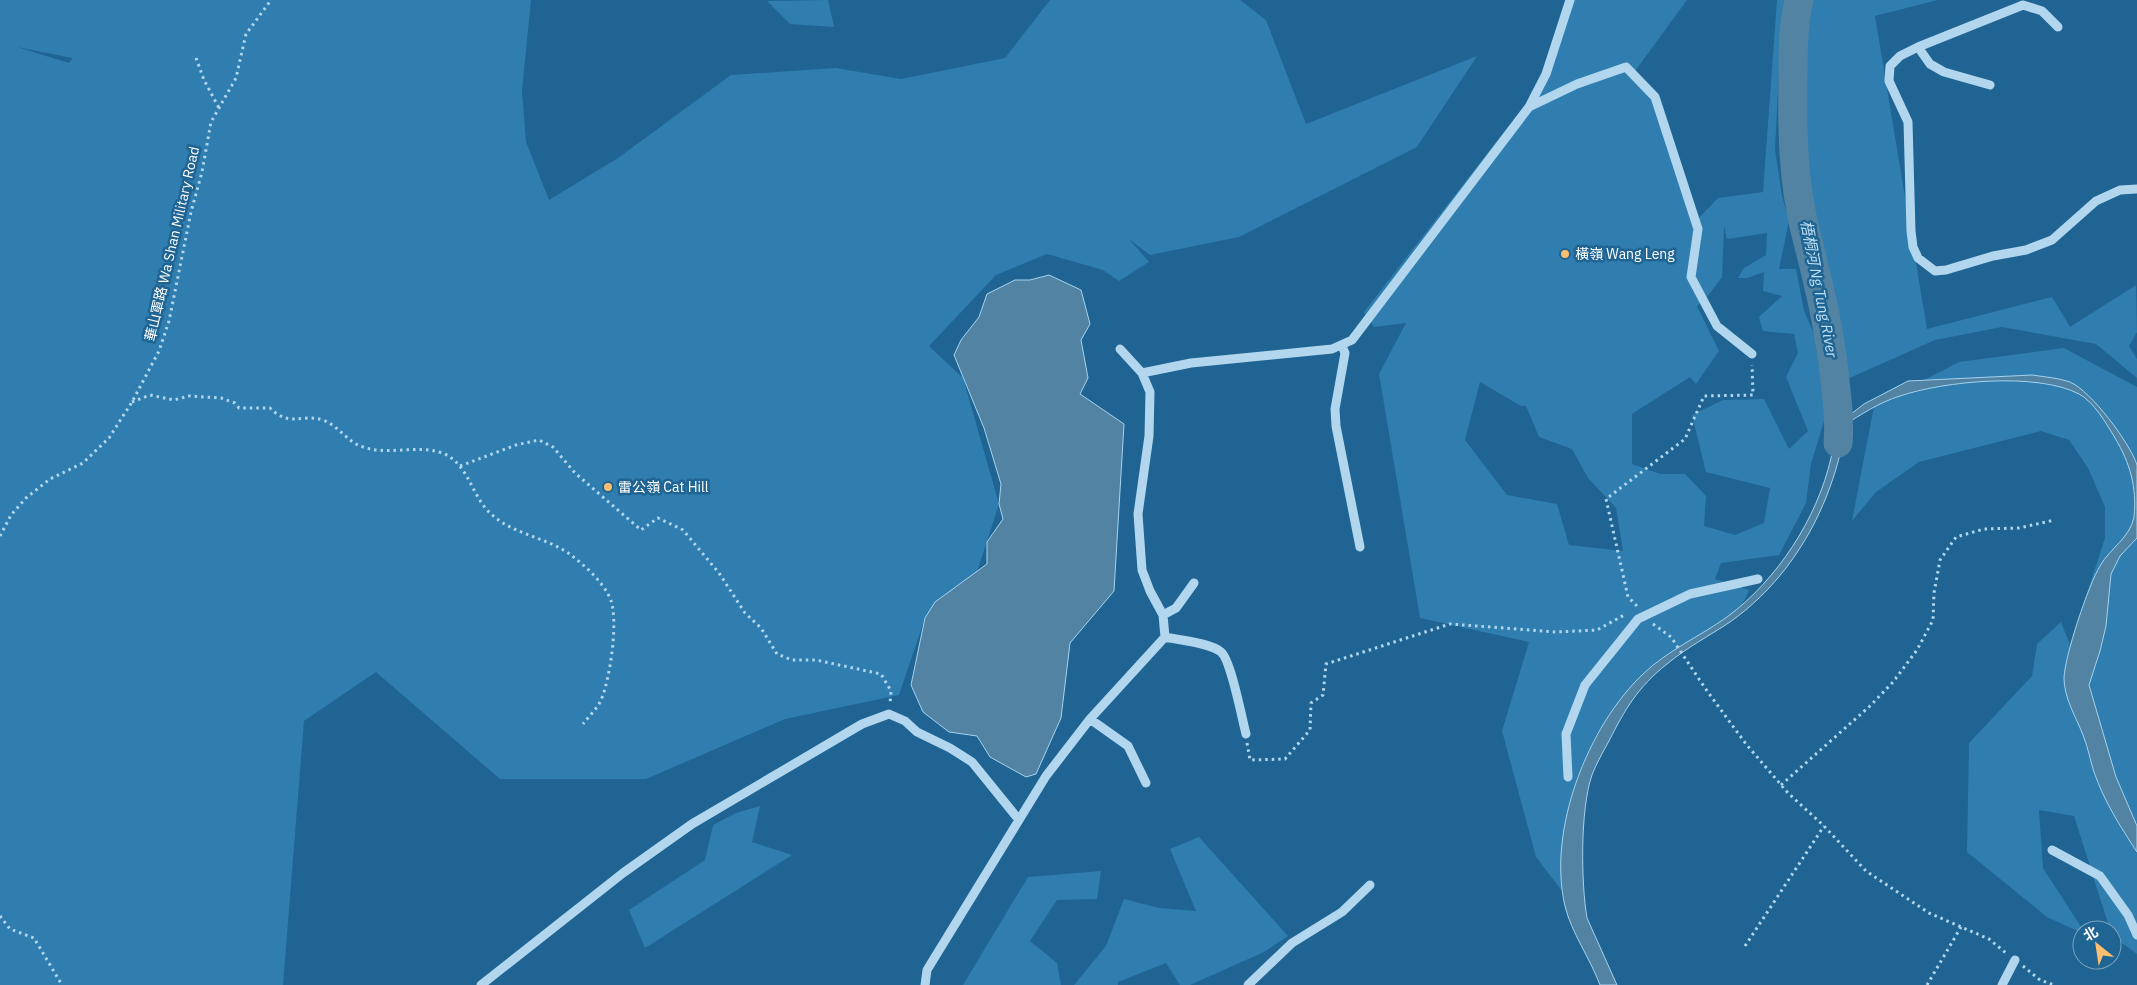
<svg xmlns="http://www.w3.org/2000/svg" width="2137" height="985" font-family="'IBM Plex Sans','Noto Sans SC',sans-serif">
<style>
.green{fill:#2f7eaf;fill-rule:evenodd}
.water{fill:#5383a3;stroke:#a5d3ef}
.lines{fill:none;stroke-linecap:round;stroke-linejoin:round}
.river{stroke:#5383a3;stroke-width:29}
.path{stroke:#b1d6ee;stroke-width:3;stroke-dasharray:2.5 4;stroke-linecap:butt}
.minor{stroke:#b1d6ee;stroke-width:9}
.poi-dot{fill:#fcbe71;stroke:#1f6493;stroke-width:2}
.labels{text-anchor:middle;stroke-width:5;stroke-linejoin:round;paint-order:stroke}
.street-label{font-size:14px;fill:#fff;stroke:#1f6493}
.poi-label{font-size:14px;fill:#fff;stroke:#1f6493;text-anchor:start}
.water-label{font-size:15px;font-style:italic;fill:#bde0f5;stroke:#1f6493}
</style>
<rect width="100%" height="100%" fill="#1f6493"/>
<!-- green -->
<path class="green" d="M0,0H531L522,91L526,142L549,200L618,158L731,75L836,68L901,79L1005,58L1050,0H1240L1266,20L1306,124L1477,56L1417,147L1239,237L1150,255L1129,239L1149,262L1119,281L1103,270L1047,254L996,275L929,346L963,378L999,504L977,572L925,618L899,695L785,719L646,779H500L376,672L304,721L283,985H0ZM17,47L72,58V59L69,63Z
M828,0L834,27L790,24L767,1Z
M1565,0H1687L1633,74L1655,97L1696,221L1718,198L1763,192L1777,0H1790L1779,70L1775,150L1782,196L1789,221L1779,269H1796L1804,311L1821,349L1827,385L1824,421L1811,464L1806,503L1779,555L1721,563L1715,579L1749,590C1747,595 1745,600 1742,604C1730,620 1688,641 1670,652C1608,693 1565,780 1562,853C1561,866 1562,878 1562,891L1536,857L1502,731L1529,642L1420,618L1379,374L1406,323L1374,327L1364,312L1542,83ZM1724,226L1727,239L1767,233L1766,255L1744,268L1738,278H1747L1764,272L1763,291L1782,296L1759,317L1763,331L1794,334L1798,353L1786,377L1808,431L1789,449L1764,399L1723,400L1692,415L1706,472L1770,488L1764,523L1735,535L1704,526L1706,496L1685,474H1660L1632,464V414L1690,377L1696,384L1719,351L1697,306L1704,301L1722,277ZM1480,382L1521,406H1526L1539,437L1572,449L1588,478L1616,508L1623,551L1569,545L1557,504L1507,495L1465,440Z
M1799,0H1938L1875,16L1927,329L2052,297L2070,327L2136,285L2137,332L2129,346L2137,359V378L2096,344L2002,327L1935,340L1836,384L1832,344L1820,282L1805,229L1795,172L1792,106L1793,40Z
M2064,348L2137,387V954L2112,936L2074,816L2039,810L2043,868L2083,930L2082,933L2047,917L1967,852L1969,743L2032,676L2037,644L2061,622L2070,645L2105,538V507L2088,468L2069,440L2041,431L1919,462L1876,492L1852,521L1874,406L1959,362Z
M760,806L752,842L792,855L645,948L629,910L705,860L713,825L736,813Z
M1199,837L1288,936L1264,952L1190,985H1180L1166,963L1118,982V985H1074L1106,946L1124,899L1159,908L1196,911L1170,849Z
M1101,871L1097,899L1057,900L1030,941L1057,963L1061,985H963L1028,877Z"/>
<!-- water -->
<path class="water" d="M1049,275L1081,290L1090,324L1081,340L1088,378L1080,394L1124,424L1114,591L1070,643L1061,718L1036,774L1026,777L990,757L977,736L949,732L923,712L911,685L925,618L935,602L987,564V542L1003,519L999,504L1001,484L984,428L954,355L961,340L979,317L987,294L1015,280H1030Z
M2032,375C2045,377 2059,378 2070,382C2091,391 2130,443 2137,465C2137,477 2137,523 2137,538L2120,556L2111,574L2106,626L2100,651L2089,685L2116,777L2137,826V852C2120,826 2104,801 2094,772C2090,760 2088,747 2083,735C2076,717 2064,698 2064,678C2065,655 2088,586 2100,566C2110,548 2130,538 2134,517C2137,487 2130,463 2115,438C2106,423 2094,402 2079,394C2037,372 1944,381 1900,396C1880,402 1860,415 1843,426C1845,444 1834,477 1827,495C1807,546 1774,591 1730,622C1709,636 1686,648 1667,664C1638,687 1625,709 1609,741C1603,752 1596,764 1592,775C1580,809 1581,883 1587,918L1617,985H1600C1590,958 1571,932 1565,906C1547,830 1588,726 1643,674C1668,650 1699,637 1727,617C1777,580 1817,519 1831,458C1835,442 1834,425 1835,409L1838,404L1841,408L1842,421L1864,404L1908,381Z"/>
<g class="lines">
<!-- river -->
<path class="river" d="M1799,0C1793,26 1793,52 1793,79C1792,130 1793,180 1805,230C1819,285 1831,333 1836,390C1838,407 1840,425 1838,443"/>
<!-- path -->
<path class="path" d="M196,58L204,80L219,108
M132,402L150,395L174,400L189,396L221,398L235,403L239,408H270C290,428 302,413 323,420C339,426 347,442 363,447C389,456 416,444 442,453C467,462 471,493 488,511C511,535 545,536 571,555C585,566 601,580 609,596C620,615 610,680 601,700C597,709 589,716 583,724
M460,466L516,445L539,440L553,447L575,473L641,530L658,518L683,530L719,573L745,613L761,628L777,654L792,660H816L881,674L891,691L890,704
M0,536L11,515L26,498L50,479L83,463L109,438L132,402L159,351L169,321L191,212L202,172L211,122L236,78L246,34L271,0
M1637,606L1628,597L1606,499L1685,439L1704,396L1753,395L1752,365
M1653,624L1671,637L1705,688L1746,744L1788,793L1824,826L1866,871L1929,913L1989,939L2006,953
M1247,743L1250,760L1285,759L1310,730L1311,703L1323,695L1326,664L1450,624L1556,632L1597,630L1626,614
M1781,785L1870,706L1893,682L1917,650L1933,620L1934,593L1940,560L1956,537L1984,529L2019,528L2055,520
M0,916L10,929L34,938L62,985
M1745,946L1824,826
M2023,966L2040,980L2054,985
M1927,985L1961,927"/>
<!-- minor -->
<path class="minor" d="M2058,27L2042,11L2023,5L1918,47L1900,56L1890,66L1889,81L1908,122L1911,231L1913,247L1918,258L1935,271L1946,270L1993,256L2026,250L2052,240L2096,201L2120,190L2137,189
M1918,47L1930,64L1944,72L1990,85
M1529,107L1577,84L1626,67L1655,97L1698,229L1691,277L1717,326L1752,354
M1342,346L1345,353L1335,409L1336,426L1360,547
M1142,373L1191,363L1332,349L1352,340L1529,107L1546,74L1570,0
M1163,615L1176,608L1194,583
M1165,637C1179,640 1211,643 1221,652C1231,660 1242,719 1246,734
M1090,719L1128,746L1146,783
M1568,777L1566,734L1585,685L1638,619L1690,594L1758,579
M2052,850L2100,876L2128,915L2137,935
M481,985L623,873L692,824L862,724L889,714L905,721L917,732L950,748L972,762L1019,820
M925,985L927,970L1046,776L1090,719L1165,637L1163,615L1150,591L1142,570L1138,514L1149,436L1150,392L1142,373L1120,349
M1248,985L1292,943L1342,912L1370,885
M2002,985L2015,960"/>
</g>
<!-- markers -->
<g class="poi-dot">
<circle cx="1565" cy="254" r="5"/>
<circle cx="608" cy="487" r="5"/>
</g>
<g class="labels">
<!-- street labels -->
<g class="street-label">
<text transform="translate(172 244) rotate(-77)" y="5">華山軍路 Wa Shan Military Road</text>
</g>
<!-- poi labels -->
<g class="poi-label">
<text x="1575" y="259">橫嶺 Wang Leng</text>
<text x="618" y="492">雷公嶺 Cat Hill</text>
</g>
<!-- water labels -->
<g class="water-label">
<text transform="translate(1819 289) rotate(79)" y="5">梧桐河 Ng Tung River</text>
</g>
</g>
<!-- north arrow -->
<g transform="translate(2097 945) rotate(330)"><circle r="24" fill="#1f6493" stroke="#79a2be"/>
<path d="M0-4L9 19L0 12L-9 19Z" fill="#fcbe71"/>
<text y="-8" font-size="14" font-weight="bold" text-anchor="middle" fill="#ffffff">北</text>
</g>
</svg>
